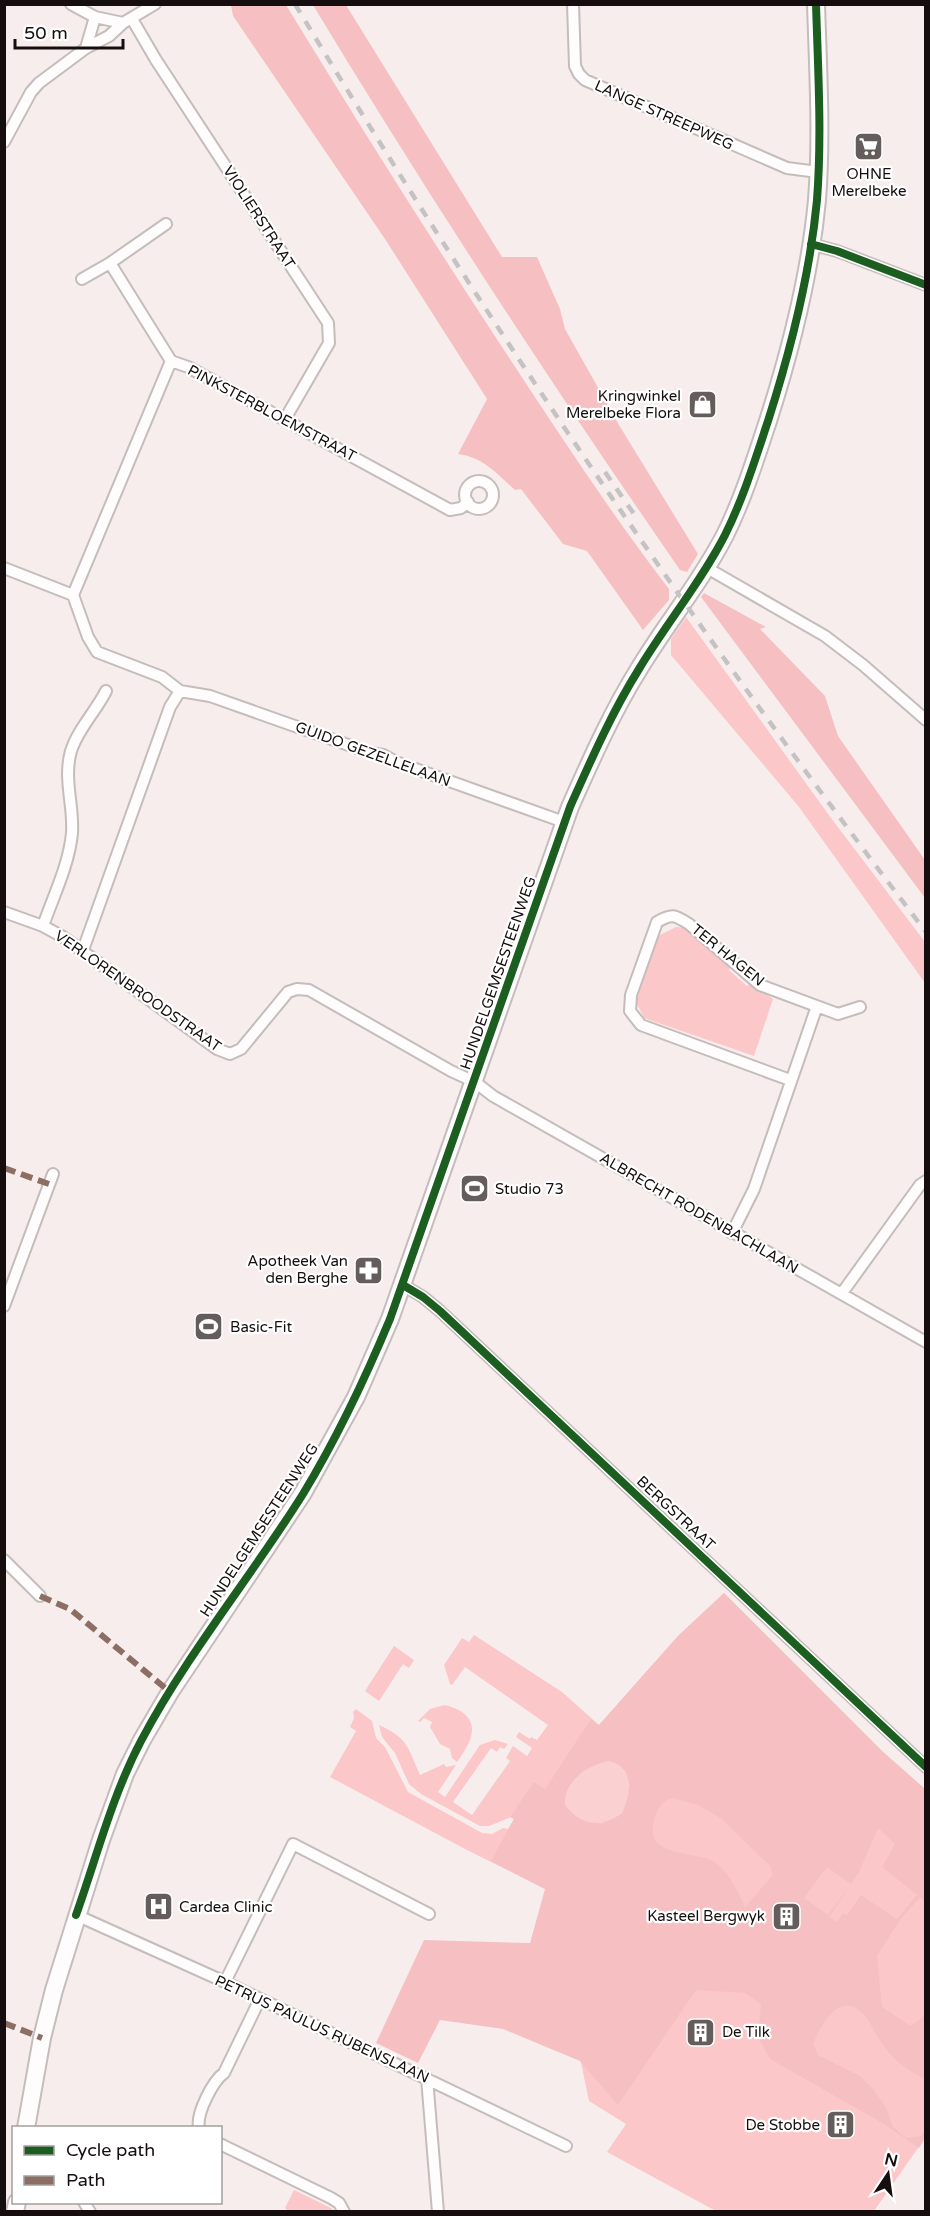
<svg xmlns="http://www.w3.org/2000/svg" width="930" height="2216" font-family="'Varela Round',sans-serif">
<style>
.green{fill:#fbc7c8}
.forest{fill:#f6c0c2;fill-rule:evenodd}
.water{fill:#fad0d0}
.lines{fill:none;stroke-linecap:round;stroke-linejoin:round}
.street-casing{stroke:#c5bcbc;stroke-width:14}
.secondary-casing{stroke:#c5bcbc;stroke-width:20}
.street{stroke:#fefcfc;stroke-width:10}
.secondary{stroke:#fefcfc;stroke-width:16}
.rail{stroke:#c4c2c2;stroke-width:4.5;stroke-dasharray:10 10;stroke-linecap:butt}
.quiet{stroke:#8d6e63;stroke-width:6;stroke-dasharray:12 6;stroke-linecap:butt}
.cycleway-casing{stroke:#fff;stroke-width:11}
.cycleway{stroke:#1b5e20;stroke-width:8}
.labels{text-anchor:middle;stroke-width:4.5;stroke-linejoin:round;paint-order:stroke}
.street-label{font-size:15px;fill:#160e0e;stroke:#fff}
.poi-label{font-size:15px;fill:#160e0e;stroke:#fff;text-anchor:end}
</style>
<rect width="100%" height="100%" fill="#f8eded"/>
<!-- green -->
<path class="green" d="M686,617L831,818L925,942V983L799,807L671,655V639Z
M676,927L686,928L731,966L729,970L747,986L751,983L773,999L754,1056L644,1018L636,1002L658,936Z
M724,1593L882,1751L925,1789V2138L874,2211H716L607,2152L626,2124L589,2101L545,1889L467,1850L330,1777L356,1731L350,1727L354,1718L353,1712L356,1709L372,1721L376,1738L385,1747L408,1792L482,1833L492,1834L503,1828L508,1829L514,1819L511,1817L489,1826H480L421,1794L409,1784L395,1753L382,1737L379,1725C409,1739 407,1746 420,1775L444,1764L446,1767L456,1765L438,1792L445,1797L480,1745L495,1740L508,1744L504,1749L500,1747L497,1752L491,1748L453,1802L472,1815L510,1761L506,1758L513,1746L527,1756L532,1748L516,1737L519,1732L530,1739L531,1737L537,1740L548,1725L465,1667L452,1685L450,1684L444,1665L462,1638L469,1642L474,1635L562,1692L599,1725L678,1636Z
M394,1646L414,1660L409,1668L403,1664L379,1701L365,1691Z
M445,1705C483,1715 475,1738 457,1762L452,1758L450,1749L440,1744L430,1727L432,1722L424,1718L420,1722L418,1721L430,1709Z
M294,2190L331,2208L334,2211H288L285,2208Z"/>
<!-- forest -->
<path class="forest" d="M231,5H286C357,121 429,236 504,350C557,431 610,512 669,589V600L643,630L587,551L563,544L521,489L515,490C497,474 483,457 458,454L487,399L385,239L233,16Z
M313,5H346L502,257H537L560,309L565,329L619,425L698,554L687,572L680,570C552,385 429,197 313,5Z
M704,593L766,627L760,629L825,696L838,736L925,860V898L701,597Z
M724,1593L882,1751L925,1789V1902L920,1897L900,1920L877,1956L882,2007L911,2026L925,2015V2079C913,2073 901,2066 891,2055C886,2049 881,2043 877,2036C873,2030 870,2021 865,2016C840,1988 823,2023 813,2043L818,2055L860,2076L873,2089L886,2107L893,2127L906,2138L921,2136L925,2130V2138L919,2148L884,2124L770,2059L758,2037L761,2004L745,1993L696,1990L618,2105L580,2061L503,2029L440,2020L418,2063L376,2043L424,1940L530,1943L545,1889L491,1861L514,1819L510,1817L534,1782L545,1789L591,1719L599,1725L678,1636ZM601,1763L626,1771L630,1786L622,1813L602,1824L590,1822L567,1792L582,1771ZM672,1798L698,1805L722,1819L770,1866L773,1875L745,1907C738,1892 730,1874 717,1864C698,1848 638,1862 656,1814C660,1805 663,1801 672,1798ZM878,1828L895,1844L882,1867L917,1895L897,1919L861,1895L847,1915L843,1913L837,1922L829,1917L859,1872ZM827,1867L851,1884L828,1915L804,1898Z"/>
<!-- water -->
<path class="water" d="M608,1761C635,1766 631,1794 622,1813C603,1828 580,1826 565,1805C563,1781 588,1766 608,1761Z"/>
<g class="lines">
<defs>
<path id="street" d="M71,4L95,17
M573,4L575,66L579,74L585,80L787,168L818,172
M132,19L156,60L328,323L329,343L285,419
M86,48L109,36L123,23
M4,142L31,92L39,83L86,48L95,17L123,23L155,4
M166,224L110,263L171,361
M811,244L837,251L926,285
M82,279L110,263
M171,361L188,367L450,510L461,508L468,502
M465 495a14 14 0 1 1 28 0a14 14 0 1 1-28 0Z
M4,568L73,595
M707,568L825,636L863,665L926,720
M73,595L88,637L97,652L162,677L180,691L170,707L83,950
M73,595L171,361
M180,691L210,696L371,753L383,755L396,762L564,822
M4,912L43,926L63,937L217,1049L230,1054L241,1049L288,992L297,989L309,990L451,1071L475,1082L493,1096L590,1151L926,1342
M43,926C53,897 69,865 72,833C74,806 63,779 71,751C78,729 96,711 106,691
M790,1080L641,1025L630,1011L631,995L657,922C672,913 675,915 689,924L760,985L838,1014L860,1007
M732,1233L754,1189L817,1006
M403,1285L423,1297L440,1311L926,1767
M842,1293L920,1185L926,1181
M4,1306L53,1174
M4,1560L40,1596
M76,1915L225,1982L566,2146
M225,1982L293,1844L429,1914
M427,2078L438,2212
M199,2128C196,2113 213,2081 224,2073L260,1999
M220,2144L331,2198L339,2203L344,2212
M84,2202L90,2212"/>
<path id="secondary" d="M26,2128L42,2038L54,1990L101,1840L125,1774L142,1740L170,1692L303,1493L356,1397L390,1319L570,807C591,760 612,712 639,669C666,624 701,582 725,535C743,499 755,460 768,421C791,349 810,275 817,200C822,135 818,69 816,4
M15,2212L17,2202"/>
</defs>
<!-- street casing -->
<use href="#street" class="street-casing"/>
<!-- secondary casing -->
<use href="#secondary" class="secondary-casing"/>
<!-- street -->
<use href="#street" class="street"/>
<!-- secondary -->
<use href="#secondary" class="secondary"/>
<!-- rail -->
<path class="rail" d="M295,4C488,325 699,635 926,932
M605,472L634,514"/>
<!-- quiet -->
<path class="quiet" d="M4,1168L49,1184
M40,1596L70,1609L170,1692
M4,2023L42,2038"/>
<defs>
<path id="cycleway" d="M811,244L837,251L926,285
M403,1285L423,1297L440,1311L926,1767
M76,1915C97,1856 112,1796 141,1741C187,1654 251,1577 303,1494C337,1438 365,1379 390,1319L570,807C591,760 612,712 639,669C666,624 701,582 725,535C743,499 755,460 768,421C791,349 810,275 817,200C822,135 818,69 816,4"/>
</defs>
<!-- cycleway casing -->
<use href="#cycleway" class="cycleway-casing"/>
<!-- cycleway -->
<use href="#cycleway" class="cycleway"/>
</g>
<!-- icons -->
<defs>
<symbol id="supermarket-square" viewBox="-11 -11 22 22"><rect x="-9" y="-9" width="18" height="18" rx="4" fill="#655c5c" stroke="#fff"/><path d="M-6-5.5h2.5l.6 2H6L4.5 2H-2.5L-4.4-4H-6ZM-1.5 3.2a1.3 1.3 0 1 0 .1 0ZM3 3.2a1.3 1.3 0 1 0 .1 0Z" fill="#fff"/></symbol>
<symbol id="shop-square" viewBox="-11 -11 22 22"><rect x="-9" y="-9" width="18" height="18" rx="4" fill="#655c5c" stroke="#fff"/><path d="M-5-2.5h2.3a2.7 3.5 0 0 1 5.4 0H5L5.5 6h-11ZM-1.5-2.5h3a1.5 2.3 0 0 0-3 0Z" fill="#fff"/></symbol>
<symbol id="stadium-square" viewBox="-11 -11 22 22"><rect x="-9" y="-9" width="18" height="18" rx="4" fill="#655c5c" stroke="#fff"/><path d="M0-5a6.5 5 0 1 0 0 10a6.5 5 0 1 0 0-10ZM-3.5-1.8h7v3.6h-7Z" fill="#fff"/></symbol>
<symbol id="pharmacy-square" viewBox="-11 -11 22 22"><rect x="-9" y="-9" width="18" height="18" rx="4" fill="#655c5c" stroke="#fff"/><path d="M-2-6h4v4h4v4h-4v4h-4v-4h-4v-4h4Z" fill="#fff"/></symbol>
<symbol id="hospital-square" viewBox="-11 -11 22 22"><rect x="-9" y="-9" width="18" height="18" rx="4" fill="#655c5c" stroke="#fff"/><path d="M-5-5h3v3.5h4V-5h3V5h-3V1.5h-4V5h-3Z" fill="#fff"/></symbol>
<symbol id="building-square" viewBox="-11 -11 22 22"><rect x="-9" y="-9" width="18" height="18" rx="4" fill="#655c5c" stroke="#fff"/><path d="M-4-6H4V6H1V3H-1V6H-4ZM-2.5-4.3h1.7v1.8h-1.7ZM.8-4.3h1.7v1.8H.8ZM-2.5-1h1.7V.8h-1.7ZM.8-1h1.7V.8H.8Z" fill="#fff"/></symbol>
</defs>
<g fill-rule="evenodd">
<use href="#supermarket-square" x="852" y="130" width="33" height="33"/>
<use href="#shop-square" x="686" y="388" width="33" height="33"/>
<use href="#stadium-square" x="458" y="1172" width="33" height="33"/>
<use href="#pharmacy-square" x="352" y="1254" width="33" height="33"/>
<use href="#stadium-square" x="192" y="1310" width="33" height="33"/>
<use href="#hospital-square" x="142" y="1890" width="33" height="33"/>
<use href="#building-square" x="770" y="1900" width="33" height="33"/>
<use href="#building-square" x="684" y="2016" width="33" height="33"/>
<use href="#building-square" x="824" y="2108" width="33" height="33"/>
</g>
<g class="labels">
<!-- street labels -->
<g class="street-label">
<text transform="translate(664 115) rotate(24)" y="5">LANGE STREEPWEG</text>
<text transform="translate(259 217) rotate(57)" y="5">VIOLIERSTRAAT</text>
<text transform="translate(272 413) rotate(28)" y="5">PINKSTERBLOEMSTRAAT</text>
<text transform="translate(373 754) rotate(20)" y="5">GUIDO GEZELLELAAN</text>
<text transform="translate(728 955) rotate(39)" y="5">TER HAGEN</text>
<text transform="translate(498 973) rotate(-71)" y="5">HUNDELGEMSESTEENWEG</text>
<text transform="translate(138 991) rotate(35)" y="5">VERLORENBROODSTRAAT</text>
<text transform="translate(699 1213) rotate(30)" y="5">ALBRECHT RODENBACHLAAN</text>
<text transform="translate(676 1513) rotate(43)" y="5">BERGSTRAAT</text>
<text transform="translate(259 1530) rotate(-57)" y="5">HUNDELGEMSESTEENWEG</text>
<text transform="translate(322 2029) rotate(25)" y="5">PETRUS PAULUS RUBENSLAAN</text>
</g>
<!-- poi labels -->
<g class="poi-label">
<text x="869" y="179" text-anchor="middle">OHNE<tspan x="869" dy="17">Merelbeke</tspan></text>
<text x="681" y="401">Kringwinkel<tspan x="681" dy="17">Merelbeke Flora</tspan></text>
<text x="495" y="1194" text-anchor="start">Studio 73</text>
<text x="348" y="1266">Apotheek Van<tspan x="348" dy="17">den Berghe</tspan></text>
<text x="230" y="1332" text-anchor="start">Basic-Fit</text>
<text x="179" y="1912" text-anchor="start">Cardea Clinic</text>
<text x="765" y="1921">Kasteel Bergwyk</text>
<text x="722" y="2037" text-anchor="start">De Tilk</text>
<text x="820" y="2130">De Stobbe</text>
</g>
</g>
<!-- border -->
<rect width="930" height="2216" fill="none" stroke="#160e0e" stroke-width="12"/>
<!-- legend -->
<rect x="12" y="2126" width="210" height="78" fill="#ffffff" stroke="#a29f9f" stroke-width="1.5"/>
<rect x="24" y="2146" width="30" height="9" fill="#1b5e20" stroke="#a29f9f" stroke-width="1.5"/>
<text x="66" y="2156" font-size="18" fill="#160e0e">Cycle path</text>
<rect x="24" y="2176" width="30" height="9" fill="#8d6e63" stroke="#a29f9f" stroke-width="1.5"/>
<text x="66" y="2186" font-size="18" fill="#160e0e">Path</text>
<!-- north arrow -->
<g transform="translate(888 2174) rotate(13)" stroke="#ffffff" stroke-width="4.5" paint-order="stroke">
<path d="M0-4.5L10 22L0 15L-10 22Z" fill="#160e0e"/>
<text y="-9" font-size="16" font-weight="bold" text-anchor="middle" fill="#160e0e">N</text>
</g>
<!-- scale -->
<path d="M15 39v9h108v-9" fill="none" stroke="#160e0e" stroke-width="3"/>
<text x="24" y="39" font-size="18" fill="#160e0e" stroke="#ffffff" stroke-width="4.5" paint-order="stroke">50 m</text>
</svg>
